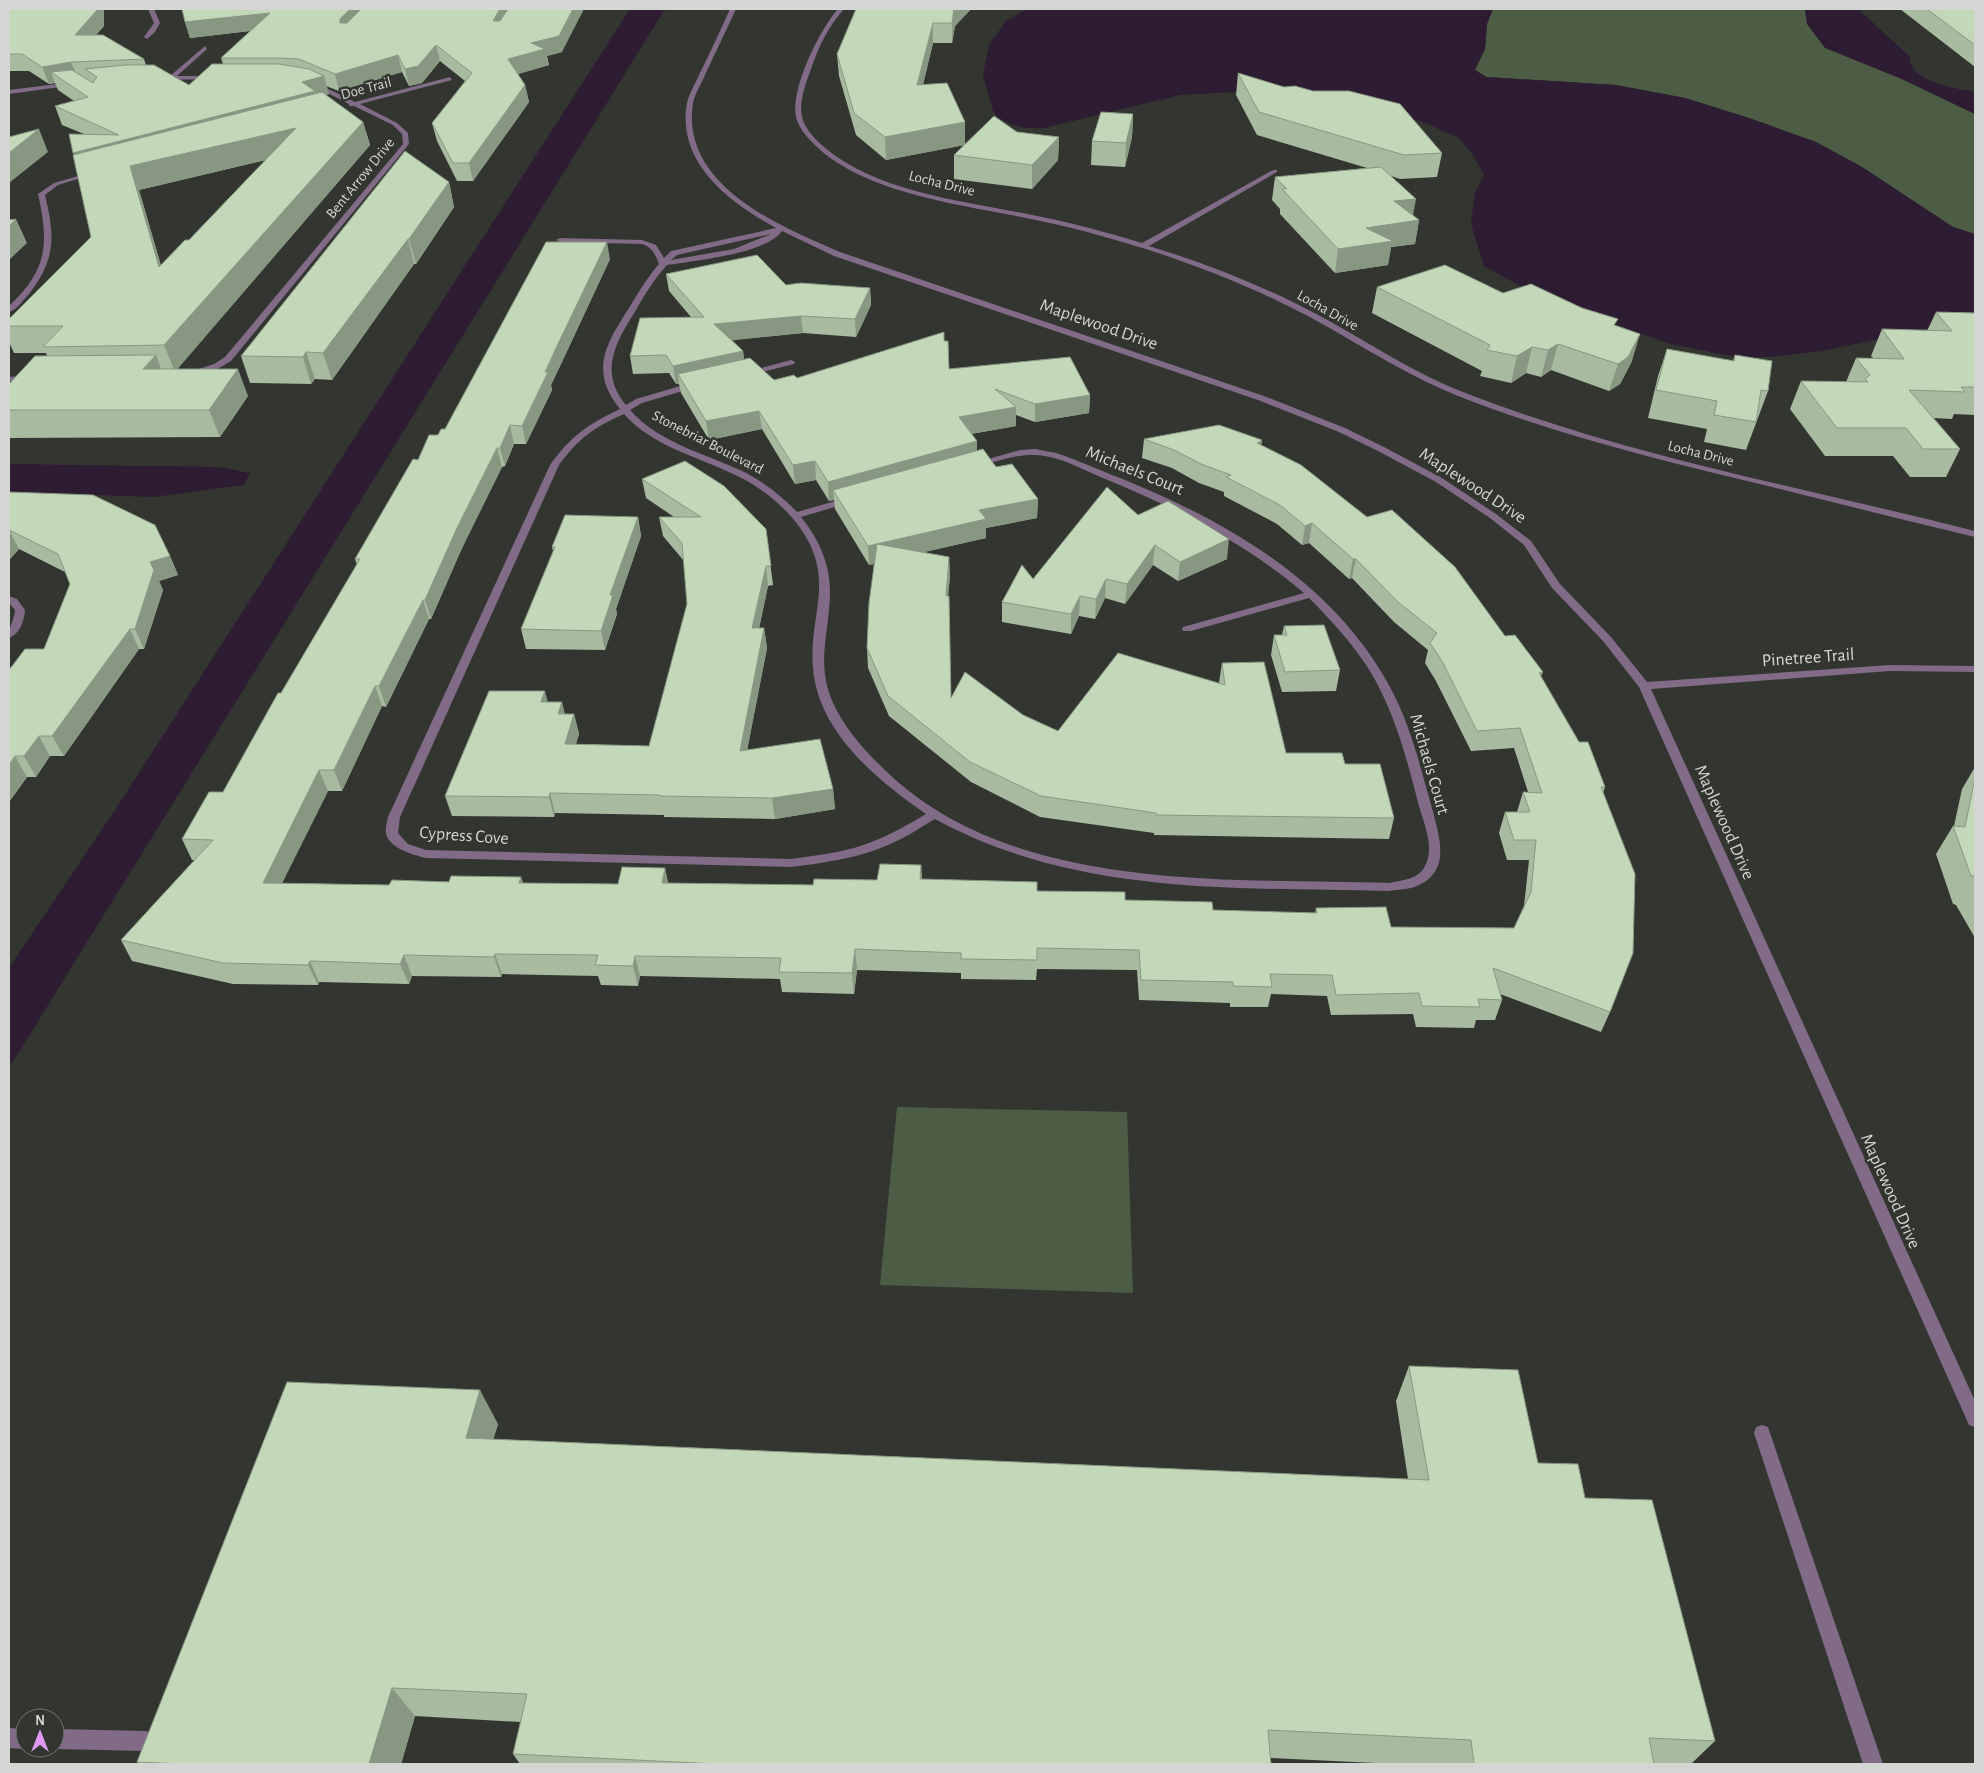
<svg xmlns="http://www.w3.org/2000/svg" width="1984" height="1773" font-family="'Alegreya Sans',sans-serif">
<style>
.green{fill:#4d5d45}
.water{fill:#2d1c32}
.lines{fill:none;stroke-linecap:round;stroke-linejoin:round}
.minor{fill:#816b87;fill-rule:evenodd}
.wall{fill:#a8ba9f;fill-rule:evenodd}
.shaded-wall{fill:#889782}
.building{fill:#c3d8b9;stroke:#889782;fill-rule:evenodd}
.labels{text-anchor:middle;stroke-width:5;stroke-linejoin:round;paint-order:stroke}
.far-street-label{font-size:15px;fill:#d3d6d2;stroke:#323530}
.street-label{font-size:18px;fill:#d3d6d2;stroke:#323530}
</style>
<rect width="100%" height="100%" fill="#323530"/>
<!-- green -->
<path class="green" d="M1493,9H1806L1805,11L1904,80L1975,114V234L1953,227L1862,167L1816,142L1749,118L1685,98L1616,85L1487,77L1475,70L1485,49L1487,24Z
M897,1107L1127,1112L1133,1293L880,1285Z"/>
<!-- water -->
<path class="water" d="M630,9H665L9,1068V968L117,807Z
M1027,9H1493L1487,24L1485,49L1475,70L1486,77L1616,85L1685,98L1749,118L1816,142L1862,167L1953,227L1975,234V322H1959L1822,351L1770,357H1737L1670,344L1542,298L1484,266L1471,224L1475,193L1484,175L1473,155L1459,138L1425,123L1377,108L1271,90L1180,95L1044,128H1025L1013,125L997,117L993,111L983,76L989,45L1006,21Z
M1806,9H1858L1910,57C1910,61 1911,68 1915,71C1926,82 1960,91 1975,91V114L1904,80L1825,48L1807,24L1805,11Z
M9,464L218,467L250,473L244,485L153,497L66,494L9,498Z"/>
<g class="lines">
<!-- minor -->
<path class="minor" d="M148,9H154L160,23L155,32L147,39L144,37L154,23Z
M730,9H736C726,31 715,53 705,75C701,84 695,94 693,103C680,185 779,226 840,252L1264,396L1345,428L1384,447L1442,478L1496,514L1531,541L1560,584L1611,637L1647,682L1890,665L1975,666V672L1890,671L1651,689L1975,1401V1427L1969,1425L1639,687L1603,641L1552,588L1524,545L1490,518L1436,482L1378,451L1339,432L1258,400L834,256L782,231C768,253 694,261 667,265C655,278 645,294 636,310C616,342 598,371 626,405L636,399L694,382H700V386L642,403L630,410C661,445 709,454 748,474C766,484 783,497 797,512L846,498H852V502L801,517C818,538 830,563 830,591C830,632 815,662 833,703C846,731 866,752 888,773C1015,893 1227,878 1389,883C1402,880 1418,880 1425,866C1435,848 1424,824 1419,806C1407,759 1395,713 1370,671C1353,644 1331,620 1309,598L1191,631H1183L1182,629L1183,627L1304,593C1242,541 1178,509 1103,478C1081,469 1060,456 1035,455C1015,454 996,462 976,467L971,464L1020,450L1035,449L1056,453C1078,460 1099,470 1120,478C1227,521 1333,582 1390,687C1411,726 1421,769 1433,812C1440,838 1450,871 1419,885C1410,890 1399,889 1389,891C1233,887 1076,896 935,819C918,829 902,840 883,847C854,859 822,863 791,867L426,858C414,855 388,848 386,833C385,829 387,822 388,817L550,465C572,435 587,425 620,409C589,371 606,344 629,308C638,293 647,278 659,264C655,254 653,248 642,244L560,242L556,240L560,238L642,240L656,245L664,258L671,251L776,228C730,203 676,163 687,103C689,94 695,84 699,75C710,53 720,31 730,9ZM771,234L734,249L671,260L677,255ZM624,414C652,446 696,456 733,474C758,485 781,503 798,525C838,579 808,613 813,668C818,732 877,780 926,814C909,824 892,834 874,841C848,852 819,855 791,859L426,850L408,844L398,833L400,817L559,465C579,438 593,428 624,414Z
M838,9H844C827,28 818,48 810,72C805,85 799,102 802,117C805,129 815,139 824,147C878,193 965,201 1032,215C1069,222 1106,232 1142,243L1273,170H1277V172L1149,246C1208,264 1266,287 1320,316C1370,343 1415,374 1468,394C1632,457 1806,488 1975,531V537C1908,521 1840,504 1772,487C1667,462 1560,436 1458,396C1408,376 1364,347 1317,321C1268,294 1216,273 1164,255C1122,241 1079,229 1036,220C967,205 860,195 810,140C804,134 798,125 796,117C790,89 820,29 838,9Z
M205,46L207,49L177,76H215L217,79L160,80L157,78L170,76Z
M450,77L452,80L360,104L397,123L408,133L409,144L231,361C220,368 203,377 190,376V372L214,364L225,357L403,144L402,134L393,125L354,106H349V104L310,84V82H314L355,102Z
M73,82L75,85L9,94V90Z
M92,172L97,173L58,185L45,195C55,236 56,259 29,294C23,300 17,310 9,312V306C48,269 49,244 38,194L54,183Z
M791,360L795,362L794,364L746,376L742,373Z
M31,375L35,378L34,380L9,381V377Z
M9,596L17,599L25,610C24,621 20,634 9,638C8,628 14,621 15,610L9,603Z
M1762,1425L1768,1427L1770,1433L1883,1764H1863L1754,1433L1756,1427Z
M9,1728L25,1729V1748H27L25,1749L9,1748Z
M55,1729L146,1731L153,1734L156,1741L153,1748L146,1751L55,1749L53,1748H55Z"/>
</g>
<!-- wall -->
<path class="wall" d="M9,9H103L104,12V26L96,35L144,59L146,65L189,85L223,64L221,58L250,31L190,38L185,22L562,52L547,56L549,65L518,74L525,85L529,102L473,181H457L437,141L432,123L465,81L440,61L422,83L409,86L402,72L339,91L326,86L329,94L325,95L363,122L370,145L177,369L248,396L220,437L9,438V384L47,356L46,353H14L9,342V319L91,237L74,155L84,134L62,125L55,106L74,101L58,90L55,83L49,84L29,71H9ZM266,160L189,240L161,266L139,190Z
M971,9L955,26L952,43H933L923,84L965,122V144L1017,132L1059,137L1058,160L1032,189L954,179V155L964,145L886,160L856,135L839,76L837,54Z
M1900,9H1975V67Z
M1238,73L1442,153L1437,177L1400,179L1391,176L1413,215L1419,220L1415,244L1391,247L1388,265L1335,273L1280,214V209L1272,200L1275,177L1367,168L1257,135L1236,95Z
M1133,114L1132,137L1125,167L1091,165L1092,141Z
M449,182L454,207L416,264H414L332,380L315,379L311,384L250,383L241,356Z
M610,259L561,364L551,385L552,390L526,444H514L505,466L502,467L462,548L431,619H429L386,707L382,706L342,791H328L282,883L389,885L521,877L523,883L618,884L665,868L668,883L813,885L877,880L921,865L922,879L1037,891L1213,910L1315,913L1316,908L1391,927L1514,928L1524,906L1529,860H1507L1499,833L1505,812H1517L1523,792H1528L1514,748L1471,751L1436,681L1425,663L1428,650L1394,622L1352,578L1349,579L1309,543L1302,545L1277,524L1224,496V492L1199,483L1172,468L1142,458L1144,439L1262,440L1261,445L1505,636L1543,672L1541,676L1605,787L1603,793L1610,1012L1601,1032L1500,994L1502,1000L1495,1020H1476L1474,1028L1416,1027L1413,1014L1331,1015L1327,996L1271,994L1268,1007H1230V1003L1139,1000L1137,970L1037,969L1036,980L961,979V973L857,970L854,994L782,992L780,979L640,976L638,986L601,985L598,976L502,974L501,977L412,976L409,984L319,982L318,985L233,984L132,961L121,940L195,860H192L182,839L223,792L357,565L355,559L418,460L438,435L445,429Z
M666,274L786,285L870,288L871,305L856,337L803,333L732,340L743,351L744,359L774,380L797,378L944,341L949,369L1090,395L1089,413L1035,422L1016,415V426L971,434L977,451L1038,499L1037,518L986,528V538L923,552L949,557L950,577L948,596L951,698L1023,715L1058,731L1219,683L1222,663L1286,753L1345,764L1394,818L1389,839L1154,835V833L1040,817L971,782L889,716L868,668L867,648L874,564L869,565L835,509L834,500L829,501L816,480L795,484L762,429L709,440L681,393L679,384H676L669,373L633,374L630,356L691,317L669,291Z
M1377,287L1615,326L1632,361L1620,384L1609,391L1551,370L1541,377L1526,373L1511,383L1480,376L1482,371L1372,313Z
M1936,312L1975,313V415L1954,414L1952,419L1934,418L1960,449L1946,477H1910L1893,456H1825L1790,409L1801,381L1846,382L1856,358H1873L1871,356L1882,329L1927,331Z
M1667,349L1733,361L1735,355L1768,391L1746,450L1704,442L1707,429L1648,418L1658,376Z
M642,479L766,529L773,585L768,586L759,628H764L767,648L747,750L833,789L835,809L775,819L664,817V815L555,813L554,817L452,816L445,796L547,702L565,714H574L579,734L576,744L649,746L687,604L684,561L663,536L659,517H674L646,498Z
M9,492L170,556L178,575L159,581L163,590L144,649H139L64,756H50L36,777H27L9,802V670L44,649L70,584L65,572L19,549L9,560Z
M1138,515L1227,559L1178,581L1153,565L1125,604L1105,598L1095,619L1079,616L1071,634L1002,622V602L1033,579Z
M638,517L641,536L616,609L617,614L605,650L526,649L521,629L553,551L552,547Z
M1284,626L1340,670L1336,691L1282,692L1271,655L1274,635H1282Z
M1975,767V938L1956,905L1953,904L1936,854L1953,826H1954L1962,789Z
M1409,1366L1585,1498L1715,1741L1691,1764H1396L1271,1758V1764H520L513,1754L521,1722L415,1716L401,1764H140L137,1762L498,1424L493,1439L1408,1479L1396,1401Z"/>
<!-- shaded-wall -->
<path class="shaded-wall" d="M98,9H103L104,12V26L82,51L75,35Z
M350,9H370L345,39L340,23V19Z
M500,9H511L497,37L493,21Z
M573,9H584L562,52L547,56L549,65L511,76L508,59L531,43Z
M954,9H971L955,26L952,43V23Z
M270,13L274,28L190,38L185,22Z
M933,23V43L918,106L917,85Z
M436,45L440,61L422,83L409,86L405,69Z
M398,55L402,72L339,91L335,74Z
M71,62L78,79L51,72L55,83L49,84L42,67Z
M324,76L329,94L81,172L73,153L302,82Z
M525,85L529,102L473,181L469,163Z
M1133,114L1132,137L1125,167L1126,143Z
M363,122L370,145L175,372L164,345Z
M965,122V145L886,160L885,137Z
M296,128L303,151L139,190L169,293L159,267L130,166Z
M39,129L48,152L9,183V153Z
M1059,137L1058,160L1032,189V165Z
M449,182L454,207L416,264L409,239Z
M1416,199L1412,221L1419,220L1415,244L1391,247L1388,265L1335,273L1338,249L1366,228L1394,201Z
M16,219L27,243L9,260V226Z
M408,239L414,264L332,380L323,353Z
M607,242L610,259L561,364L551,385L552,390L526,444L522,426L557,346Z
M870,288L871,305L856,337L855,319Z
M801,316L803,333L717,342L714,324Z
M1640,334L1632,361L1620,384L1609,391L1618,364Z
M1558,344L1551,370L1541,377L1548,350Z
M1532,347L1526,373L1511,383L1517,356Z
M743,351L745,369L678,374L679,384H676L673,366Z
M306,352L315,379L311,384L303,357Z
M156,355L166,382L143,369Z
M238,369L248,396L220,437L209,410Z
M1090,395L1089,413L1035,422V404Z
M1016,407V426L959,436V417Z
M759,411L762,429L709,440L706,421Z
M510,425L514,444L505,466L500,448Z
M1262,440L1259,458L1257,443Z
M977,441V460L833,490L834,500L829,501L828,482Z
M497,448L502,467L462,548L431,619L425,600L457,528Z
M815,461L816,480L795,484L793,465Z
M1038,499L1037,518L986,528V538L869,565L868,546L979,510Z
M638,517L641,536L616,609L617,614L605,650L601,631L610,595Z
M1312,523L1309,543L1302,545L1305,526Z
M9,530L19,549L9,560Z
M1229,539L1227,559L1178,581L1180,562Z
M1155,545L1153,565L1125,604L1127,584Z
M170,556L178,575L159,581L163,590L144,649L135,629L150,562Z
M949,557L950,577L946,616V596Z
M1353,559H1356L1352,578L1349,579Z
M766,566L768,586L755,648L752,628Z
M1106,579L1105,598L1095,619L1096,599Z
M1080,596L1079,616L1071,634V614Z
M423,600L429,619L386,707L379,686Z
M764,628L767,648L743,772L740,751Z
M130,629L139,649L64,756L52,736Z
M375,686L382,706L342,791L334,770Z
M545,691L550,711L541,702Z
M562,702L567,722L558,714Z
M574,714L579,734L570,764L565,744Z
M39,736L50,756L36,777L24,756Z
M15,756L27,777L9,802V765Z
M319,770L328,791L272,903L263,883Z
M833,789L835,809L775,819L772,798Z
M550,793L555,813L554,817L549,797Z
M921,865L922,885L920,879Z
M665,868L669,888L662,883Z
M521,877L527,898L519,883Z
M855,949L857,970L854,994L852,973Z
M495,954L502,974L501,977L494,957Z
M404,955L412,976L409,984L400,964Z
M635,956L640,976L638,986L633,966Z
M310,961L319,982L318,985L308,965Z
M480,1390L498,1424L484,1472L466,1438Z
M392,1688L415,1716L401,1764H369Z"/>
<!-- building -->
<path class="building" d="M9,9H98L75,35H103L144,59L71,62L42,67L22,54H9Z
M182,9H350L340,19V23H347L361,9H500L493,21H500L508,9H573L559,36L531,43L545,49L508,59L525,85L469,163H453L432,123L472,73L436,45L418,66L405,69L398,55L335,74L299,59L280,58H221L270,13L185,22Z
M856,9H954L952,23H933L917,85L947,83L965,122L885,137L854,113L837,54Z
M1927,9H1975V45Z
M212,64H279L309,69L324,76L302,82L315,91L73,153L69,134L119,135L55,106L88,97L51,72L72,70L93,83L97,77L85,69L126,65H154L189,85Z
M1238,73L1284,87L1295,86L1313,91H1349L1400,104L1442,153L1404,155L1259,112Z
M322,92L363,122L164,345L43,347L63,326H9V319L91,237L73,155ZM296,128L189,240H185L159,267L130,166Z
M1101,112L1133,114L1126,143L1092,141Z
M994,116L1017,132L1059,137L1032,165L954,155Z
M39,129L9,153V137Z
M405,151L449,182L409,239H408L323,353L306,352L303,357L241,356Z
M1381,167L1416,199L1394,201L1419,220L1366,228L1393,241L1338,249L1283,190L1284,188L1287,189L1275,177Z
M16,219L9,226V220Z
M546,242H607L557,346L545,372H548L522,426L510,425L500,448H497L457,528L425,600H423L379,686H375L334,770H319L263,883L389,885L392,880L449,882L451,876L521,877L519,883L618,884L622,867L665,868L662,883L813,885L814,879L877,880L880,864L921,865L920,879L1037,882V891L1125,892V900L1212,902L1213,910L1317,913L1316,908L1386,907L1391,927L1514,928L1531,892L1536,840H1514L1505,812H1530L1523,792L1542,793L1520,728L1477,731L1442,661L1430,643L1437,633L1398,602L1356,559H1353L1312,523L1305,526L1280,505L1226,477L1231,475L1201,464L1174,450L1144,439L1219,425L1262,440L1257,443L1301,465L1367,517L1392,510L1455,567L1505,636L1515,635L1543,672L1539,673L1579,742H1588L1605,787H1601L1635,874L1633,953L1610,1012L1493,968L1502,1000L1478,999L1480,1007L1422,1006L1419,993L1336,995L1332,975L1270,974L1272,987L1233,986V982L1141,980L1139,950L1037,948V960L961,959V953L855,949L852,973L779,972L781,958L635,956L633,966L595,965L598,955L495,954L494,957L404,955L400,964L310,961L308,965L223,963L121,940L213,840L182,839L209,792H223L278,693H281L360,559H355L413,459L418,460L429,435H438L441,429H445Z
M757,255L786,285L801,283L870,288L855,319L801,316L714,324L743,351L673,366L666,355L630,356L640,318L704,317L666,274Z
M1445,265L1503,293L1531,284L1582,308L1618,319L1614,325L1640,334L1628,357L1618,364L1558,344L1548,350L1532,347L1517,356L1487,350L1490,345L1377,287Z
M1936,312L1975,313V387H1961L1965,392L1909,390L1960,449H1923L1906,428H1837L1801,381L1868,382L1865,379L1870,375L1856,358L1904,359L1882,329L1952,331Z
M944,332V341H948L949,369L1070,357L1090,395L1035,404L995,389L1016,407L959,417L977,441L828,482L815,461L793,465L759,411L706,421L678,374L750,358L774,380L794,375L797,378Z
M1667,349L1734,361L1735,355L1772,361L1768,391L1761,390L1756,422L1714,415L1717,401L1656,390Z
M156,355L143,369H238L209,410H9V384L35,356Z
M983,449L996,467L1012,464L1038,499L979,510L986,519L868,546L833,490Z
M685,461L724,486L766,529L771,566H766L752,628H764L740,751L820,739L833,789L772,798L660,796V795L550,793L549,797L445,796L489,691H545L541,702H562L558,714H574L565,744L649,746L687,604L682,543L659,517H701L642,479Z
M1107,487L1138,515L1168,501L1229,539L1180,562L1155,545L1127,584L1106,579L1096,599L1080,596L1071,614L1002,602L1022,565L1033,579Z
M9,492L93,495L155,525L170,556L150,562L154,570L135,629H130L52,736H39L24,756H15L9,765V670L25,649H44L70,584L58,554L9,530Z
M565,515L638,517L610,595H613L601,631L521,629L555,547H552Z
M877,544L949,557L946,596H949L951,698L965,672L1023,715L1058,731L1118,653L1225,685L1222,663L1264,662L1286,753H1342L1345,764H1380L1394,818L1156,815V813L1041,796L970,762L888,696L867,648L869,603Z
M1324,625L1340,670L1285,672L1274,635H1287L1284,626Z
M1975,778V879L1974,876H1971L1953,826L1965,827Z
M1409,1366L1518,1370L1538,1463L1578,1464L1585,1498L1652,1500L1715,1741L1649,1738L1654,1764H1474L1471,1740L1268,1730L1271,1764H718L513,1754L527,1694L392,1688L369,1764H183L137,1762L287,1382L480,1390L466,1438L1429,1480Z"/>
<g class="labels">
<!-- far-street labels -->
<g class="far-street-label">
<text transform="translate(366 88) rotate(-15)" y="5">Doe Trail</text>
<text transform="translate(360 178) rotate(-51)" y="5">Bent Arrow Drive</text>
<text transform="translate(942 183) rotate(14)" y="5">Locha Drive</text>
<text transform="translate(1328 310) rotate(29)" y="5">Locha Drive</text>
<text transform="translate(708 442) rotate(27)" y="5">Stonebriar Boulevard</text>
<text transform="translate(1701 453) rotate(14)" y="5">Locha Drive</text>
</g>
<!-- street labels -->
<g class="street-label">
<text transform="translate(1099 324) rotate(19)" y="6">Maplewood Drive</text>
<text transform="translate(1135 470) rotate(22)" y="6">Michaels Court</text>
<text transform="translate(1473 485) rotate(33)" y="6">Maplewood Drive</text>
<text transform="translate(1808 657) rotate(-4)" y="6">Pinetree Trail</text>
<text transform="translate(1430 764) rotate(74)" y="6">Michaels Court</text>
<text transform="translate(1725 822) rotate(66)" y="6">Maplewood Drive</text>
<text transform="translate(464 835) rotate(4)" y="6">Cypress Cove</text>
<text transform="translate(1891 1191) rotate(66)" y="6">Maplewood Drive</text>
</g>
</g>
<!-- border -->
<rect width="1984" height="1773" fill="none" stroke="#d3d6d2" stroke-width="20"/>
<!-- north arrow -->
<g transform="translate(40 1733)"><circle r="24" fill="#323530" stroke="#727571"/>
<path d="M0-4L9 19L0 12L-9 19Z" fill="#de98f2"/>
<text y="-8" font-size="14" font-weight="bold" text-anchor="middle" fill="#d3d6d2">N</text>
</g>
</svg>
